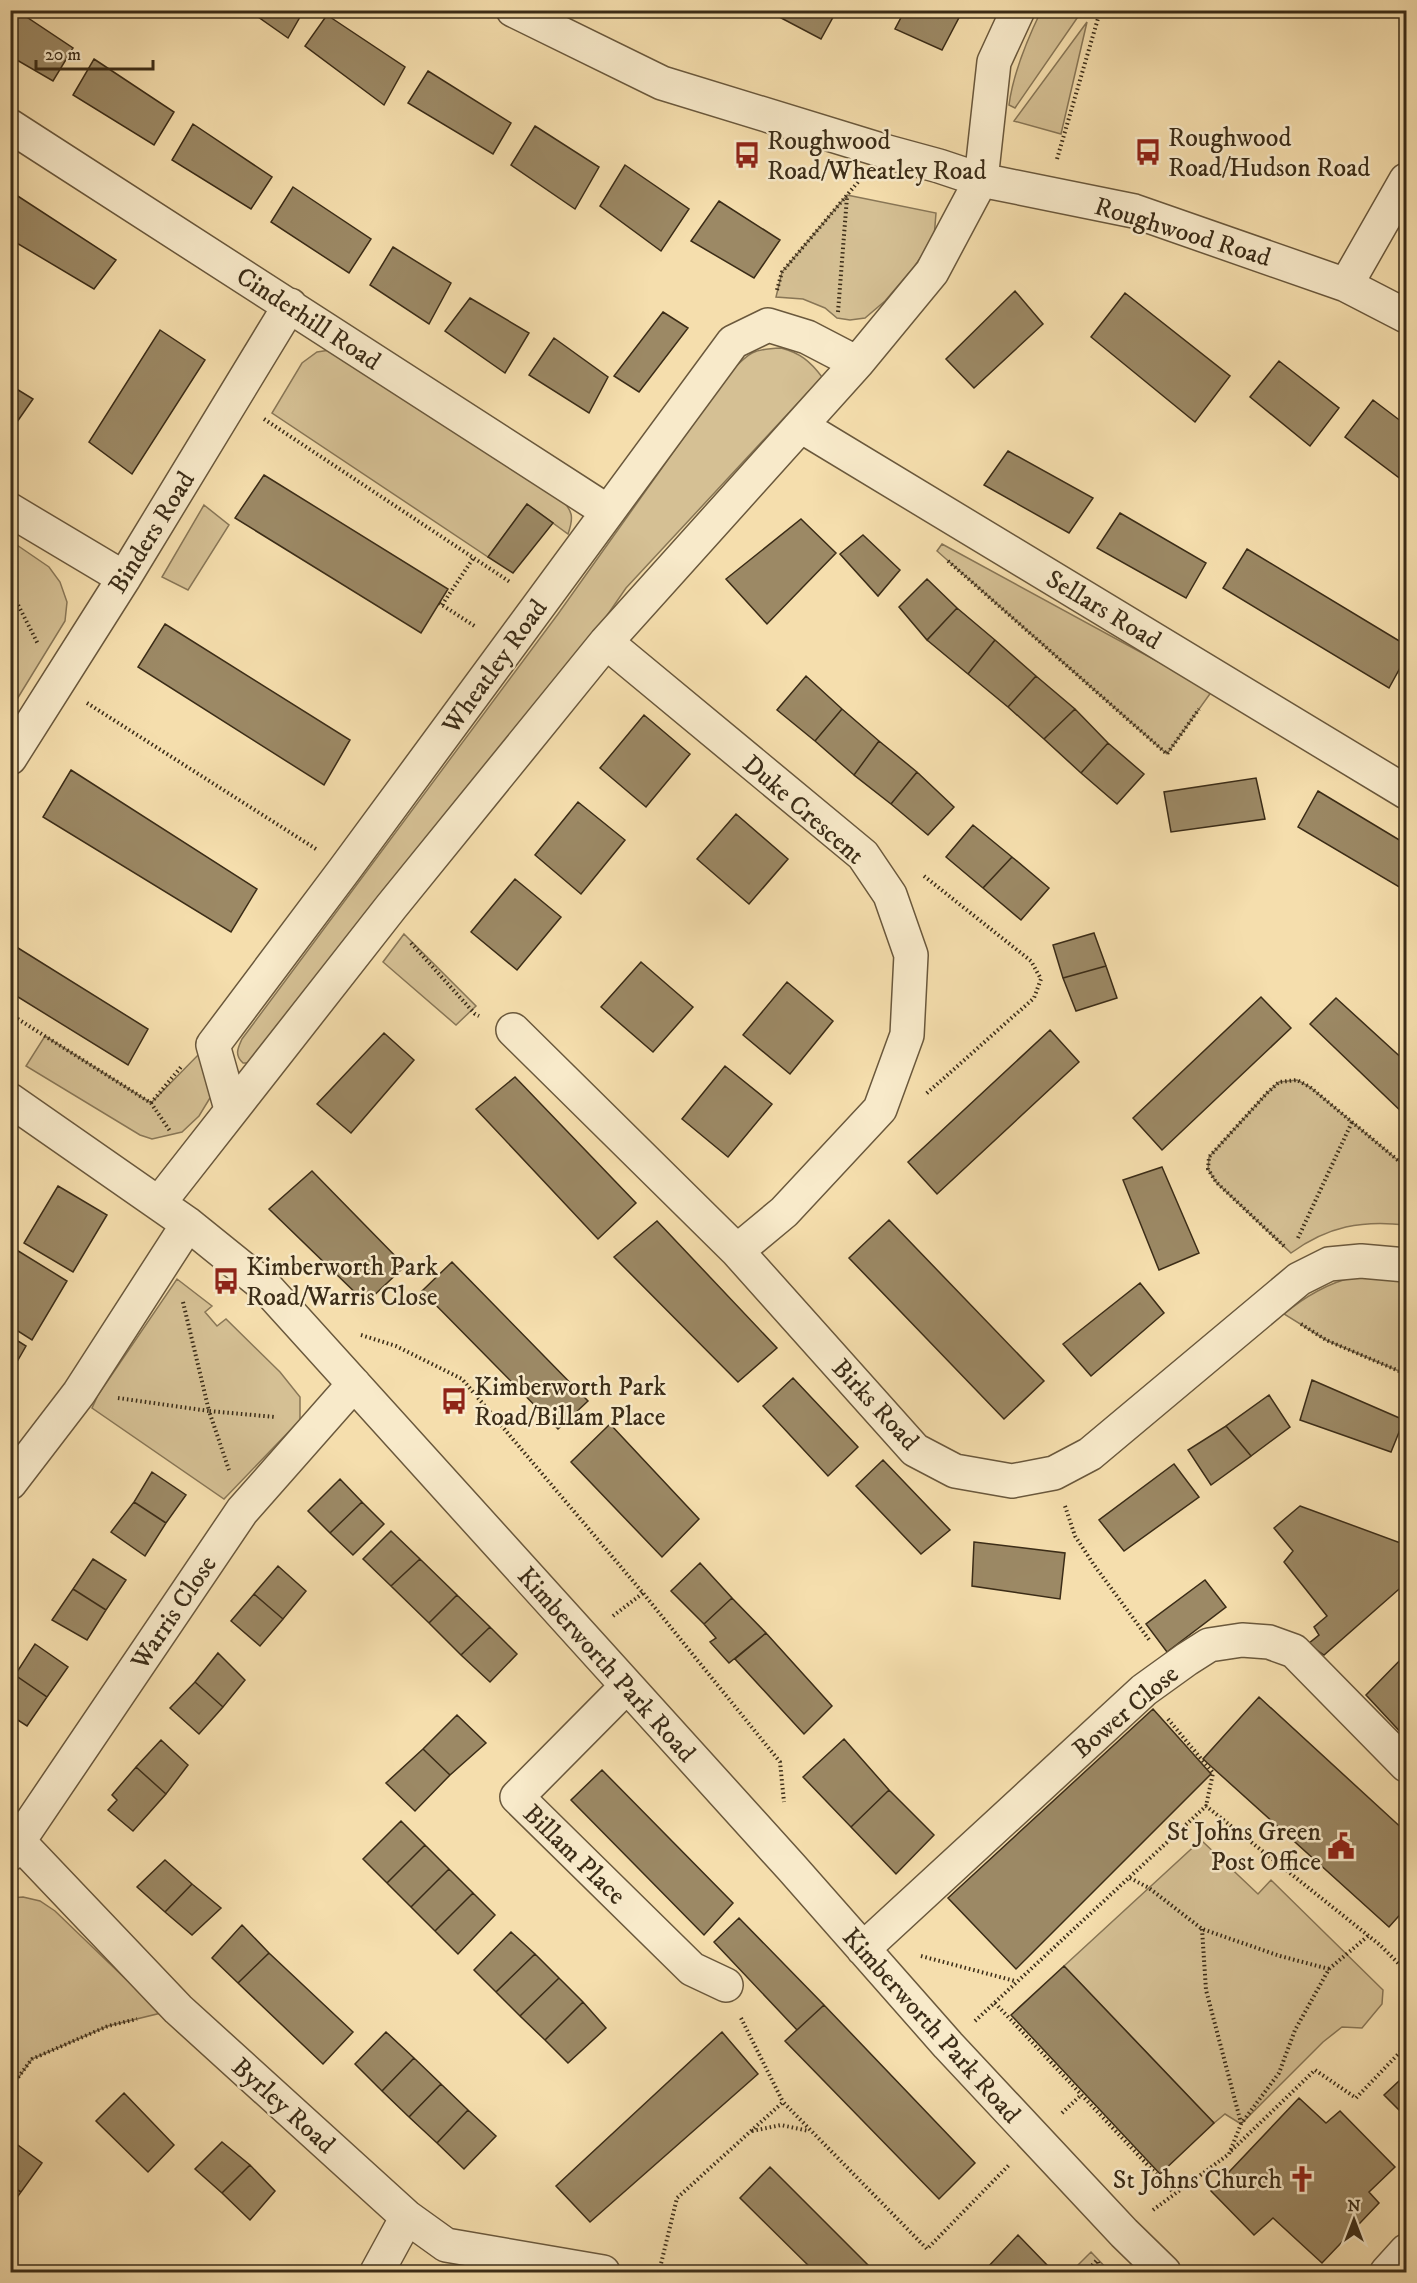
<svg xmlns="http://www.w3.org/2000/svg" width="1417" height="2283" font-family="'IM FELL DW Pica',serif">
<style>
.green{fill:#d5c094;stroke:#887656;stroke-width:1.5}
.building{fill:#9c8965;stroke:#3b2c17;stroke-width:1.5}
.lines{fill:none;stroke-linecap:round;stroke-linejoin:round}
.minor-casing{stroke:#6a583c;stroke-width:36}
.path{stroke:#3b2c17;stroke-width:4;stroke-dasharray:1.5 3;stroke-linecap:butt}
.minor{stroke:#f8eaca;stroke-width:33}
.labels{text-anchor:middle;stroke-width:5;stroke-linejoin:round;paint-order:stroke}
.poi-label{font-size:26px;fill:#3b2c17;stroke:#f8eaca;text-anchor:start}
.street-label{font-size:26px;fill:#3b2c17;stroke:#f8eaca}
</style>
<rect width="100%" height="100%" fill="#f5dead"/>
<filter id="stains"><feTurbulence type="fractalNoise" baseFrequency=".00333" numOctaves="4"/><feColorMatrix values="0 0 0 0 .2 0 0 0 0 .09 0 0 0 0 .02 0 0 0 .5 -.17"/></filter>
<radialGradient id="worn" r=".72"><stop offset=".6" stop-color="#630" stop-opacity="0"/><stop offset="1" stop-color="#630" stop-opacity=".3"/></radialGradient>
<!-- green -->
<path class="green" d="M1041,11H1082L1015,108L1009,105C1013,73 1027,40 1041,11Z
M1087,22L1061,134L1014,121Z
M847,195L936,213L934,238L914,267L885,301L865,318L850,320L837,318L825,308L803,299L776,297L782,272Z
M781,348C800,353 810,361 822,377L626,588L590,640L249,1063H243C234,1055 238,1048 242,1039L558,614L731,371C750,352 753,349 781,348Z
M330,350L560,498C573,511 574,517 568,534L527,504L488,557L272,413L302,363L317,352Z
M204,505L229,525L188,590L162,577Z
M11,541L49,567L60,582L67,602L65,621L11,709Z
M942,544L1212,691L1167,754L937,551Z
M404,934L476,1006L456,1025L383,962Z
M45,1036L151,1103L200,1053L202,1066L212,1086L213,1093L199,1116L182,1132L152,1139L140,1135L26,1066Z
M1297,1080L1310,1087L1406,1167V1225C1362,1220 1328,1226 1291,1253L1216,1182L1208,1169L1209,1157L1267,1093L1279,1082Z
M1406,1275V1374L1326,1340L1284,1314C1304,1297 1330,1282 1355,1277C1371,1273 1390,1276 1406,1275Z
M177,1279L212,1306L205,1312L217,1326L226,1319L280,1372L300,1397V1420L224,1499L92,1408L98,1395Z
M1201,1840L1258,1894L1271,1880L1383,1990L1382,2004L1362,2028L1342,2027L1323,2042L1241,2124L1225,2114L1214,2123L1064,1966Z
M23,1897L40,1901L55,1911L161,2013L108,2026L32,2059L11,2088V1898Z
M1091,2252L1110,2272H1071Z"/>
<!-- building -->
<path class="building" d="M10,10H16L73,48L53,81L10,56Z
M248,10H304L288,38Z
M766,10H837L821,39Z
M905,10H963L942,50L895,29Z
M327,15L405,67L384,105L305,46Z
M94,59L174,112L154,145L73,95Z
M428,71L511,123L493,154L408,103Z
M193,124L272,177L251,209L172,160Z
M535,126L599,167L575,209L511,165Z
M625,165L689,209L661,251L600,206Z
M293,187L371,239L349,273L271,222Z
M10,191L116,260L94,289L10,239Z
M719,201L780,240L754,278L691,241Z
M393,247L451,283L429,324L370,285Z
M1015,291L1043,324L974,388L946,359Z
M1125,293L1230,376L1195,422L1091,337Z
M470,298L529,333L505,373L445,331Z
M663,312L688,328L639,392L614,376Z
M160,330L205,360L132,474L89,442Z
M554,338L608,377L589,413L529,375Z
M1279,361L1339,408L1310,446L1250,397Z
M10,385L33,399L10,432Z
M1373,400L1406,425V483L1345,437Z
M1008,451L1093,498L1069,533L984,485Z
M264,475L448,589L421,633L235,518Z
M527,504L553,523L513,573L488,557Z
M1120,513L1206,563L1186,598L1097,548Z
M801,519L836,553L767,624L726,579Z
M863,535L900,570L878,596L840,554Z
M1247,549L1406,645V657L1389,688L1223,588Z
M927,579L957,608L927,640L899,607Z
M957,608L995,640L968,674L927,640Z
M165,624L350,740L324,785L138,667Z
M995,640L1036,676L1008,707L968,674Z
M806,676L842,709L815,741L777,710Z
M1036,676L1075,709L1044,739L1008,707Z
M842,709L879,741L854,775L815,741Z
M1075,709L1108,743L1081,773L1044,739Z
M644,715L690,754L646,807L600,768Z
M879,741L917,772L891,804L854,775Z
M1108,743L1144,774L1117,804L1081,773Z
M71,770L257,889L231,932L43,817Z
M917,772L954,807L928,835L891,804Z
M1256,778L1265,819L1171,832L1164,792Z
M1318,791L1406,844V891L1298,827Z
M578,802L625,840L581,894L535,855Z
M736,814L788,859L749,904L697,859Z
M973,825L1012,857L983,888L946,857Z
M1012,857L1049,888L1021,920L983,888Z
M515,879L561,917L517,970L471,932Z
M1094,933L1106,966L1063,978L1053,945Z
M10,943L148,1029L128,1065L10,992Z
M641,962L693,1007L653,1052L601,1007Z
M1106,966L1117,998L1076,1011L1063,978Z
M787,982L833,1021L790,1074L743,1035Z
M1261,997L1291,1028L1162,1150L1133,1118Z
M1336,998L1406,1062V1116L1310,1024Z
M1050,1030L1079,1062L937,1194L908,1162Z
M384,1033L414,1060L351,1133L317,1104Z
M725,1066L772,1104L728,1157L682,1119Z
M515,1077L636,1203L598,1239L476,1109Z
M1162,1167L1199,1253L1159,1270L1123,1180Z
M312,1171L405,1266L366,1303L269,1209Z
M58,1186L107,1215L73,1272L24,1243Z
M889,1220L1044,1381L1004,1419L849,1258Z
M657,1221L777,1348L738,1382L614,1257Z
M15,1249L67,1281L32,1340L10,1326V1258Z
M452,1262L588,1401L558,1429L422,1291Z
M1140,1283L1164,1313L1091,1376L1063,1344Z
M10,1336L26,1346L10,1374Z
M793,1378L858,1447L828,1476L763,1406Z
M1312,1380L1404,1420L1391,1452L1300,1420Z
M1269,1395L1290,1427L1251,1456L1226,1426Z
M610,1424L699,1519L662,1557L571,1462Z
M1226,1426L1251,1456L1211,1485L1188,1450Z
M883,1460L950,1530L921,1554L856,1486Z
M1174,1464L1199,1497L1124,1551L1099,1520Z
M152,1472L186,1495L166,1523L134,1502Z
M340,1479L362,1502L330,1533L308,1511Z
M134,1502L166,1523L145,1556L111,1532Z
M362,1502L384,1524L353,1555L330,1533Z
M1300,1506L1406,1545V1583L1324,1655L1308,1644L1319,1635L1314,1627L1327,1616L1284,1562L1293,1551L1274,1528Z
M391,1531L420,1559L391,1586L363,1559Z
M974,1542L1065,1553L1060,1599L972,1586Z
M93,1559L126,1580L106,1610L73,1589Z
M420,1559L457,1595L429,1623L391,1586Z
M700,1563L732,1598L704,1624L671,1591Z
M278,1566L306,1591L283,1619L254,1594Z
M1205,1580L1226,1607L1167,1652L1146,1624Z
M73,1589L106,1610L87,1640L52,1620Z
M254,1594L283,1619L260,1646L231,1621Z
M457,1595L490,1627L461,1655L429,1623Z
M732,1598L766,1633L729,1663L710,1642L716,1638L704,1624Z
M490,1627L517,1654L490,1682L461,1655Z
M766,1633L832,1706L804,1734L735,1659Z
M35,1644L68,1667L47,1697L15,1675Z
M218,1653L245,1680L223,1707L195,1682Z
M1406,1654V1738L1366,1695Z
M15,1675L47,1697L27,1726L10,1715V1681Z
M195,1682L223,1707L199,1734L170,1708Z
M1259,1697L1406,1832V1908L1389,1927L1203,1759Z
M1153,1709L1211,1774L1016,1969L948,1898Z
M457,1715L486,1743L450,1775L423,1749Z
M844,1739L889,1790L851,1827L803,1777Z
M161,1740L188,1765L166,1794L136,1767Z
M423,1749L450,1775L415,1811L386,1783Z
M136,1767L166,1794L133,1831L108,1810L117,1800L112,1795Z
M602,1770L733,1903L704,1935L571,1800Z
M889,1790L934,1835L896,1874L851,1827Z
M401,1821L425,1845L387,1883L363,1859Z
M425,1845L449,1869L411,1907L387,1883Z
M165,1860L192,1884L165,1912L137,1887Z
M449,1869L473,1893L435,1931L411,1907Z
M192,1884L221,1908L192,1935L165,1912Z
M473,1893L495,1915L458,1954L435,1931Z
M739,1918L824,2005L797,2030L714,1942Z
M242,1925L269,1953L238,1983L212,1958Z
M511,1932L535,1954L496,1992L474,1970Z
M269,1953L353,2032L323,2064L238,1983Z
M535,1954L559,1978L520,2016L496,1992Z
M1064,1966L1214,2123L1160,2174L1011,2015Z
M559,1978L583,2002L545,2040L520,2016Z
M583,2002L606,2028L568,2063L545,2040Z
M824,2005L975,2163L939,2199L785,2041Z
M386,2032L414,2058L382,2091L355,2064Z
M722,2032L758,2074L590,2222L556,2186Z
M414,2058L441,2084L409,2117L382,2091Z
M1400,2080L1406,2086V2104L1399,2110L1384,2095Z
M441,2084L468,2110L437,2143L409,2117Z
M124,2093L174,2145L148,2172L96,2121Z
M1299,2098L1326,2123L1340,2111L1395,2167L1369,2192L1379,2203L1322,2263L1273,2218L1254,2235L1211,2191Z
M468,2110L496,2136L464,2169L437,2143Z
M11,2140L42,2163L21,2192L10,2185Z
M222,2142L250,2165L222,2193L195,2169Z
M250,2165L275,2191L250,2220L222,2193Z
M770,2167L875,2272H815L740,2198Z
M10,2185L21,2192L10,2207Z
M1018,2235L1048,2266L1041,2272H992L987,2268Z"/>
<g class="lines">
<defs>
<path id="minor" d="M513,10L662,83L884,151L939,166L981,180L1134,211L1346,285L1406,316
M10,126L607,511
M1346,285L1406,180
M801,426L1406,792
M10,510L124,578
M606,642L863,855L890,895L911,955L907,1035L880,1109L784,1212L737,1251
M10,758L124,578L290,305
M513,1030L737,1251L915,1450L955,1471L1012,1481L1054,1473L1090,1454L1299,1279L1329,1264L1361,1261L1406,1265
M10,1100L188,1224L266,1287L792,1868L948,2045L1124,2233L1164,2272
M231,1109L213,1045L345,869L733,342L768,325L807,337L857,363
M159,1203L391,907L606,642L857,363L932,272L981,180L994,62L1018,10
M10,1483L79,1393L188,1224
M627,1686L517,1797L692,1969L726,1985
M19,1842L178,2009L407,2217L446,2245L603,2272
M10,1854L242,1511L354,1384
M863,1949L1144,1690L1187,1659L1209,1645L1242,1640L1269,1642L1294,1651L1406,1765
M377,2272L407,2217
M1387,2272L1406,2251"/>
</defs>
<!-- minor casing -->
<use href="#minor" class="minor-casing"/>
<!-- path -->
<path class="path" d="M1057,159L1099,15L1102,10
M777,290L782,272L858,182
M838,312L847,197
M264,419L510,582
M948,561L1167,754L1199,709
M10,589L38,644
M439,603L476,627
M442,605L474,557
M87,703L316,849
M924,876L1031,961L1041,979L1034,998L926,1094
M411,943L475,1014L479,1016
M10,1014L151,1103L170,1131
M151,1103L181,1067
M1298,1238L1352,1122
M1284,1246L1216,1182L1208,1169L1209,1157L1267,1093L1279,1082L1297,1080L1310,1087L1406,1167
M183,1302L209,1411L275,1417
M1301,1324L1326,1340L1406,1374
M361,1335L396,1346L462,1379L643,1593L780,1762L784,1802
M118,1398L209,1411L229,1470
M1065,1506L1075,1536L1094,1565L1150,1641
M613,1616L643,1593
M1168,1719L1213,1773L1206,1806
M1130,1878L1149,1888L1202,1929L1280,1956L1329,1969
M1202,1929L1206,1990L1241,2123
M921,1956L1015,1981
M995,2003L1174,2193
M741,2018L783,2102
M975,2021L1206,1806L1380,1945L1406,1971
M10,2088L32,2059L108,2026L137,2019
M1062,2113L1081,2095
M752,2131L781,2125L809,2131
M1231,2151L1315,2070L1356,2098L1406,2046
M1153,2210L1229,2154L1241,2124L1279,2073L1295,2030L1329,1969L1368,1936
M1098,2262L1101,2272
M659,2272L677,2198L783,2102L927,2249L1010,2164
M1086,2272L1097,2260"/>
<!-- minor -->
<use href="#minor" class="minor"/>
</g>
<!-- icons -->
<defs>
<symbol id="bus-bare" viewBox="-9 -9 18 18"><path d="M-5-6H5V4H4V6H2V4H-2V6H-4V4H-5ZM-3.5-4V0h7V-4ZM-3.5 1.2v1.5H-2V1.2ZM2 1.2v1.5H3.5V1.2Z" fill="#8f2418" stroke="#f8eaca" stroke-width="2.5" paint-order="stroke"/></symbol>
<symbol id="civic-bare" viewBox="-9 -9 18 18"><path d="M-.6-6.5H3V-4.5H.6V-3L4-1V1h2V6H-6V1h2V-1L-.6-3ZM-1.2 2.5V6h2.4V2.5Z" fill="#8f2418" stroke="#f8eaca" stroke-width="2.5" paint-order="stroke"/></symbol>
<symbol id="church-bare" viewBox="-9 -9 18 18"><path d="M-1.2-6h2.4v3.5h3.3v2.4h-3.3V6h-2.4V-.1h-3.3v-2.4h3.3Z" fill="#8f2418" stroke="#f8eaca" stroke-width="2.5" paint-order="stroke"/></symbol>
</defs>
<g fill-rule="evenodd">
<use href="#bus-bare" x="1129" y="133" width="38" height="38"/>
<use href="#bus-bare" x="728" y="136" width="38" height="38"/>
<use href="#bus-bare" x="207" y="1262" width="38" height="38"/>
<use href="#bus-bare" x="435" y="1382" width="38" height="38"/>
<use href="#civic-bare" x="1322" y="1827" width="38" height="38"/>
<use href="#church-bare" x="1283" y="2160" width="38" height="38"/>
</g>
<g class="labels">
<!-- poi labels -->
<g class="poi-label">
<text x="1168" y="146">Roughwood<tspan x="1168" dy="30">Road/Hudson Road</tspan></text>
<text x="767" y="149">Roughwood<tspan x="767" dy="30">Road/Wheatley Road</tspan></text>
<text x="246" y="1275">Kimberworth Park<tspan x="246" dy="30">Road/Warris Close</tspan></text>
<text x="474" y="1395">Kimberworth Park<tspan x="474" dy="30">Road/Billam Place</tspan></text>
<text x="1321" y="1840" text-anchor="end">St Johns Green<tspan x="1321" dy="30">Post Office</tspan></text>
<text x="1282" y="2188" text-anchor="end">St Johns Church</text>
</g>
<!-- street labels -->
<g class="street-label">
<text transform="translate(1183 231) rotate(17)" y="9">Roughwood Road</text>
<text transform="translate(309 318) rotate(33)" y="9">Cinderhill Road</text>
<text transform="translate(151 532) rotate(-58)" y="9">Binders Road</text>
<text transform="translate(1104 609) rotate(31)" y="9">Sellars Road</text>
<text transform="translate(494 666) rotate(-54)" y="9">Wheatley Road</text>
<text transform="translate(804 809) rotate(41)" y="9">Duke Crescent</text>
<text transform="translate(876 1404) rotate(47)" y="9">Birks Road</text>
<text transform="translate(173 1612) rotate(-56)" y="9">Warris Close</text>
<text transform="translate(607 1664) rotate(48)" y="9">Kimberworth Park Road</text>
<text transform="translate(1125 1711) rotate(-40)" y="9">Bower Close</text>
<text transform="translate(575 1854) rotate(44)" y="9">Billam Place</text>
<text transform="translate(932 2025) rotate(48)" y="9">Kimberworth Park Road</text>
<text transform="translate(284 2105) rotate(42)" y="9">Byrley Road</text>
</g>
</g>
<!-- margin -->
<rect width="1417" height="2283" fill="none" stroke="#f5dead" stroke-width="36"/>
<rect x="12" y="12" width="1393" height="2259" fill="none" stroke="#3b2c17" stroke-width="3"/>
<rect x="18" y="18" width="1381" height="2247" fill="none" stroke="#3b2c17" stroke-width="1.5"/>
<!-- north arrow -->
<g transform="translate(1354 2220)" stroke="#f8eaca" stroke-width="4.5" paint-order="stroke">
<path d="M0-4.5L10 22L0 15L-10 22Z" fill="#3b2c17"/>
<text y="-9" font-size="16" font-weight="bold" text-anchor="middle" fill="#3b2c17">N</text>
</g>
<!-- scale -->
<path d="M36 60v9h117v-9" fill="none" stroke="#3b2c17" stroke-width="3"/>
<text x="45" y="60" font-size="18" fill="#3b2c17" stroke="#f8eaca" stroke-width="4.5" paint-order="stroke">20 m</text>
<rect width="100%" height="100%" filter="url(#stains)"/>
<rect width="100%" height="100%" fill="url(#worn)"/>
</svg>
